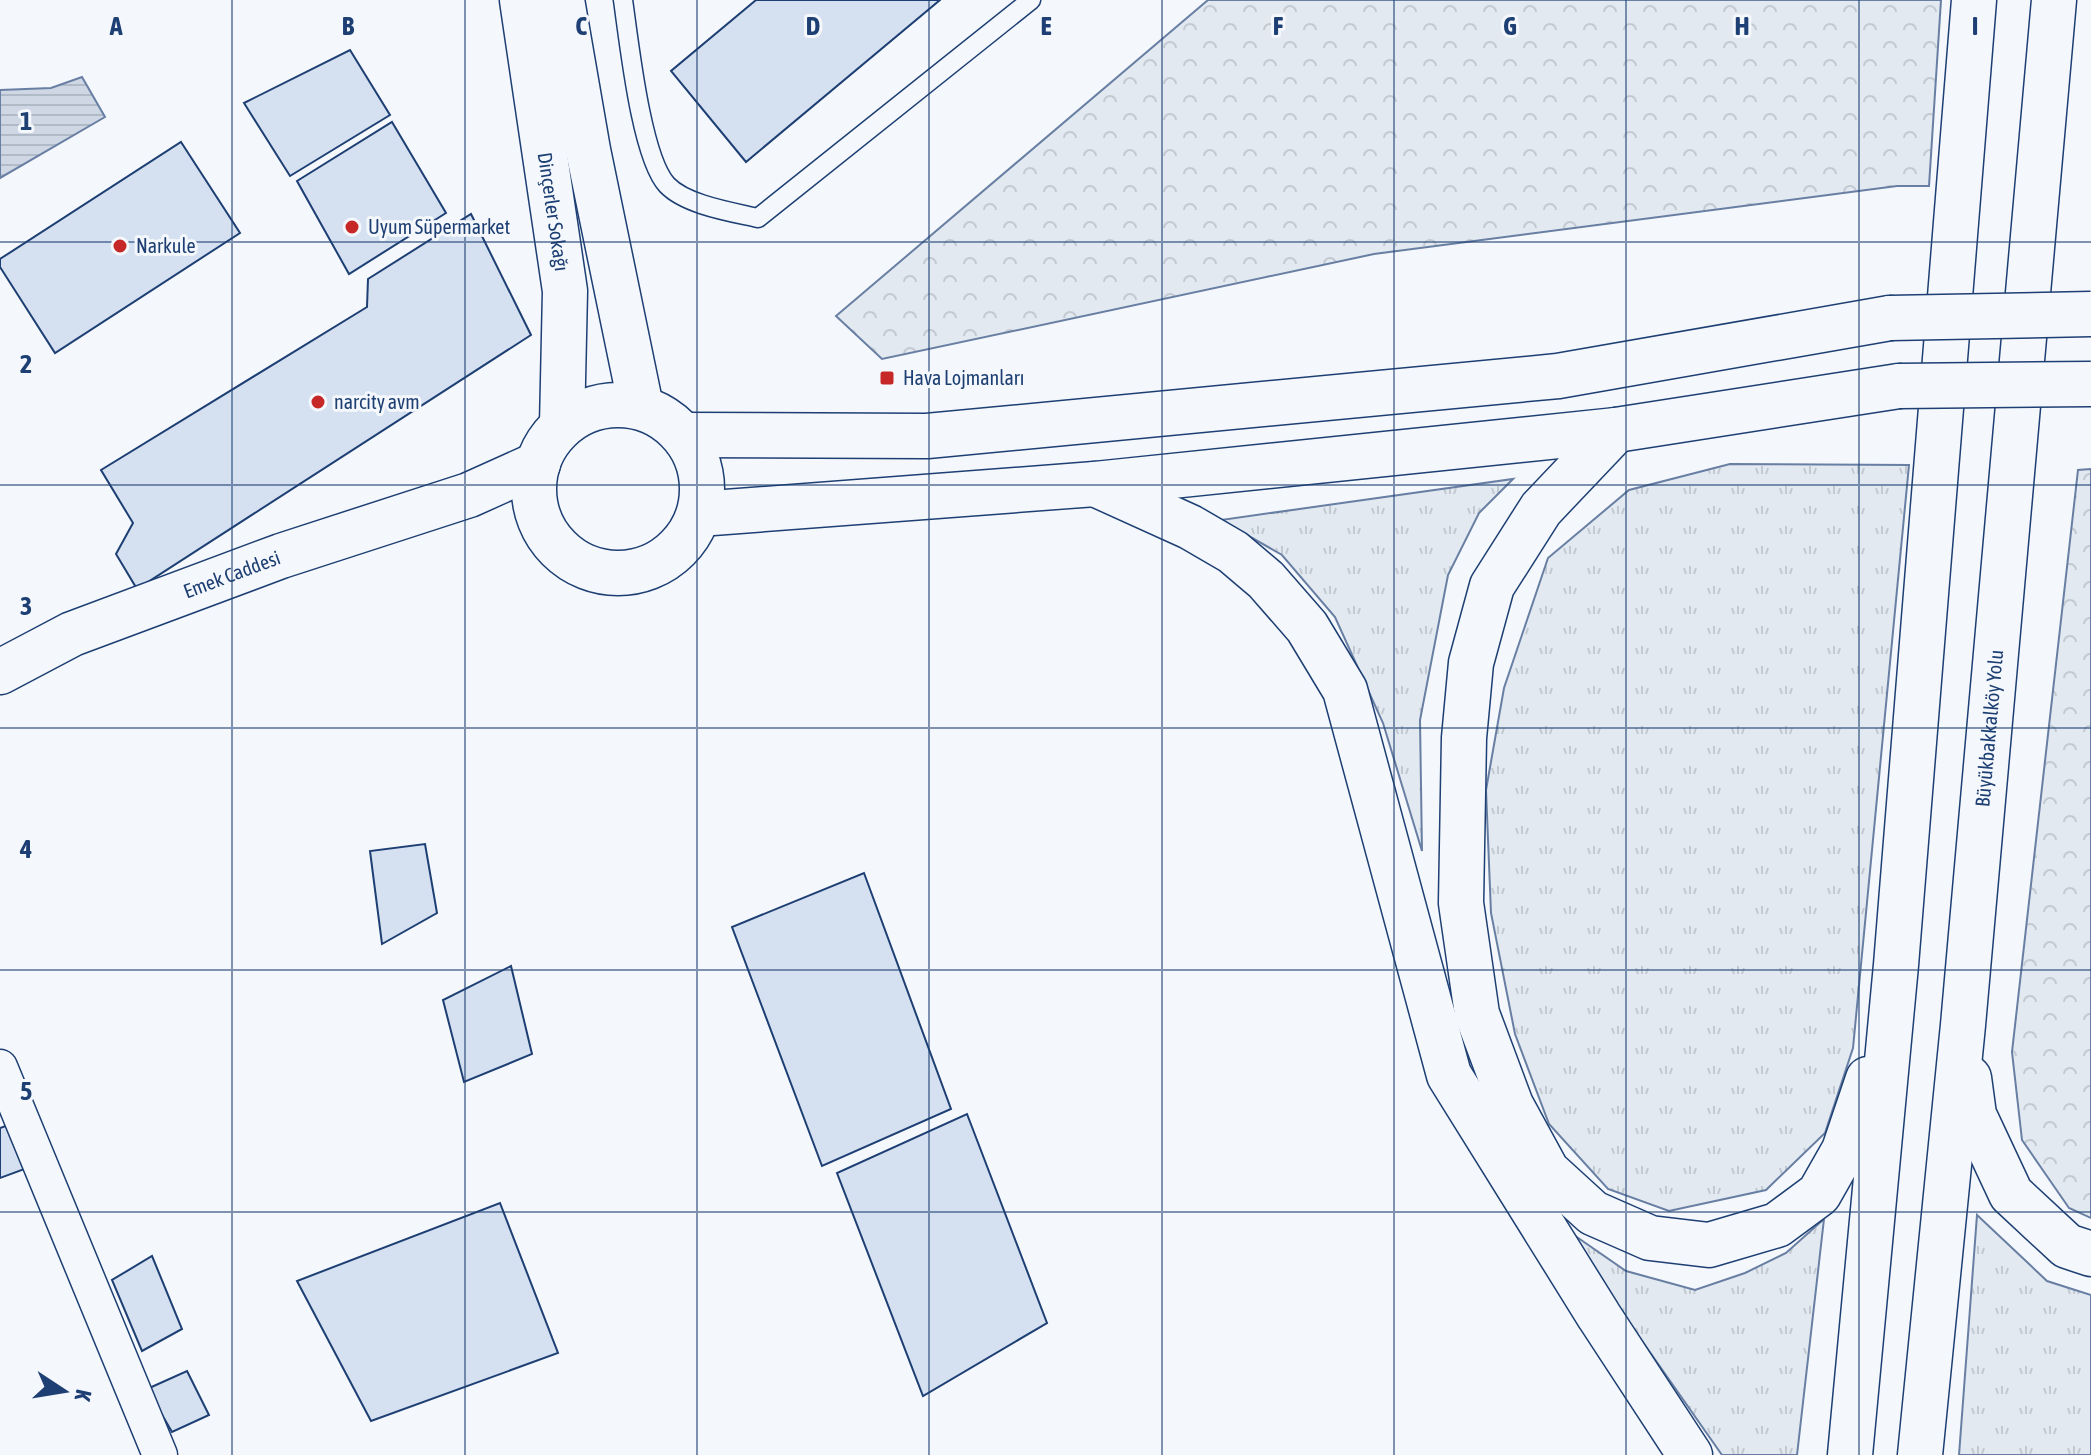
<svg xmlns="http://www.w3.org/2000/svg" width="2091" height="1455" font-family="'Asap Condensed',sans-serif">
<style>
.grass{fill:url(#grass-tufts);stroke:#687fa3;stroke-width:2}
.forest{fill:url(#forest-crowns);stroke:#687fa3;stroke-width:2}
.water{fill:url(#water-rules);stroke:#687fa3;stroke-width:2}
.building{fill:#d5e0f0;stroke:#1d3f73;stroke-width:2}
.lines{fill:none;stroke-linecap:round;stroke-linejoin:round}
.lane-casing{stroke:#1d3f73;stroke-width:21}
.street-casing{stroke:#1d3f73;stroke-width:37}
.secondary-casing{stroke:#1d3f73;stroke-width:47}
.highway-casing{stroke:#1d3f73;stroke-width:47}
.lane{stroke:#f4f7fb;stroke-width:18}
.street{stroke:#f4f7fb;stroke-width:34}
.secondary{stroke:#f4f7fb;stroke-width:44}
.highway{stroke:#f4f7fb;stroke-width:44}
.secondary-bridge-casing{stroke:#1d3f73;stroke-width:47;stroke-linecap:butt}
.secondary-bridge{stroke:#f4f7fb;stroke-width:44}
.grid{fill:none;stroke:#1d3f73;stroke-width:2;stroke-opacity:0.55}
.poi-dot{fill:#c62828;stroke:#f4f7fb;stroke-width:3}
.labels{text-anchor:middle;stroke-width:6;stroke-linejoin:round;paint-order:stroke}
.street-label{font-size:20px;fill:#1d3f73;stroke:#f4f7fb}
.poi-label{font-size:20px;fill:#1d3f73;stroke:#f4f7fb;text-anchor:start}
.grid-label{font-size:26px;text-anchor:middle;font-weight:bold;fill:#1d3f73;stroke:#f4f7fb;stroke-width:6;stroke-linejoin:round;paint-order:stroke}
</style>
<defs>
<pattern id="grass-tufts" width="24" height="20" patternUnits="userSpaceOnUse" patternTransform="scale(2)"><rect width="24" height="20" fill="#e3e9f0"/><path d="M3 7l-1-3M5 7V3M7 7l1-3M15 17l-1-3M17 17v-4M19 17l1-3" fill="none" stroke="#c2c9d1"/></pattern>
<pattern id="forest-crowns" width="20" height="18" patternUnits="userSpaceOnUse" patternTransform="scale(2)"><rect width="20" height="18" fill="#e3e9f0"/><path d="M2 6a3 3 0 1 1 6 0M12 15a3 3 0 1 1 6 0" fill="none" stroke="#c2c9d1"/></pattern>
<pattern id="water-rules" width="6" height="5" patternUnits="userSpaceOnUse" patternTransform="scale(2)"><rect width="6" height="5" fill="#cfd7e4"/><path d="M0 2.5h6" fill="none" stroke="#b1bac7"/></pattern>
</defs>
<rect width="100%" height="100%" fill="#f4f7fb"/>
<!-- grass -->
<path class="grass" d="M1730,464L1909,465L1853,1048L1825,1133L1766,1190L1669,1211L1608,1189L1549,1124L1515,1034L1491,913L1486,790L1504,688L1548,558L1629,490Z
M1513,479L1479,513L1448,575L1420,720L1422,851L1383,723L1335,617L1282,555L1221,520Z
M1977,1215L2047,1281L2091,1295V1455H1959Z
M1824,1219L1797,1455H1722L1593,1271L1571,1233L1626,1271L1695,1290L1745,1273L1786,1253Z"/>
<!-- forest -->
<path class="forest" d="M1208,0H1941L1929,186H1897L1374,254L882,359L836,316Z
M2091,469V1218L2069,1208L2022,1140L2012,1052L2078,470Z"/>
<!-- water -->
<path class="water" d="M82,77L105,117L0,178V90L51,88Z"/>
<!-- building -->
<path class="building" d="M756,0H940L746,162L671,71Z
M350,50L390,115L290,176L244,103Z
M392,122L446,213L349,274L297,181Z
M181,142L240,233L55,353L0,267V259Z
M471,214L531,335L137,589L116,554L133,523L101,470L367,307L368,279Z
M425,844L437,913L382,944L370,851Z
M864,873L951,1109L822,1166L732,927Z
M511,966L532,1054L464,1082L443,1000Z
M967,1114L1047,1323L923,1396L837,1173Z
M14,1123L30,1167L0,1178V1128Z
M500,1203L558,1353L371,1421L297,1281Z
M152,1256L182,1329L142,1351L112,1280Z
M187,1371L209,1415L172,1432L147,1389Z"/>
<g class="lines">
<defs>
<path id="lane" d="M623,0C629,41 641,157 667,185C686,205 732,212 758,218L1031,0"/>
<path id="street" d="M0,1067L160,1455"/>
<g id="secondary">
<path id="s1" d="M522,0L565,291L562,425"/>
<path d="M562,0L588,150L641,407"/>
<circle cx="618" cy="489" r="84"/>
<path d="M683,435L927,436L1558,376L1890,318"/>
<path d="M699,514L1095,484L1616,430L1899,386"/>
<path id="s2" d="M0,672L72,634L281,556L469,495L538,464"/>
</g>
<g id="highway">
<path d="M1616,430L1541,509L1492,586L1471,663L1464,738L1461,903L1477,1014L1511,1105L1547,1171L1593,1213L1650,1238L1709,1245L1777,1225L1819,1194L1844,1150L1868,1079"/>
<path d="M1095,484L1190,527L1233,552L1266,580L1307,627L1345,690L1449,1075L1599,1316L1690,1455"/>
<path d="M1969,1078L1974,1115L2011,1194L2067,1246L2091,1254"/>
<path d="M1850,1455L1896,965L1974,0"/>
<path id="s3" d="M1920,1455L1963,1025L2054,0"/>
</g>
</defs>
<!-- lane casing -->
<use href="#lane" class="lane-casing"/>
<!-- street casing -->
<use href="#street" class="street-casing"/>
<!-- secondary casing -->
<use href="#secondary" class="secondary-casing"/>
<!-- highway casing -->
<use href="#highway" class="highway-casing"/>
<!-- lane -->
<use href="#lane" class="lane"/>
<!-- street -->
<use href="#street" class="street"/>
<!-- secondary -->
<use href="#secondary" class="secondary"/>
<!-- highway -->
<use href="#highway" class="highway"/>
<defs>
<path id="secondary-bridge" d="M1890,318L2091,314
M1899,386L2091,384"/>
</defs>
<!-- secondary-bridge casing -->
<use href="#secondary-bridge" class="secondary-bridge-casing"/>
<!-- secondary-bridge -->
<use href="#secondary-bridge" class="secondary-bridge"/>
</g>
<!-- grid -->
<path class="grid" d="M232,0V1455M465,0V1455M697,0V1455M929,0V1455M1162,0V1455M1394,0V1455M1626,0V1455M1859,0V1455M0,242H2091M0,485H2091M0,728H2091M0,970H2091M0,1212H2091"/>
<!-- markers -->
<g class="poi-dot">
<circle cx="352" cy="227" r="8"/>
<circle cx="120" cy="246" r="8"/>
<rect x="879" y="370" width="16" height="16" rx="4"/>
<circle cx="318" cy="402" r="8"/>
</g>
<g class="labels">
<!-- street labels -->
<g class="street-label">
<text dy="7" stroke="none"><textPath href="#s1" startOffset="214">Dinçerler Sokağı</textPath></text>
<text dy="7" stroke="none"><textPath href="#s2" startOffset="252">Emek Caddesi</textPath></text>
<text dy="7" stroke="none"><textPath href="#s3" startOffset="730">Büyükbakkalköy Yolu</textPath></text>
</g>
<!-- poi labels -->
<g class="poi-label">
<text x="368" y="234">Uyum Süpermarket</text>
<text x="136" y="253">Narkule</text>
<text x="903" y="385">Hava Lojmanları</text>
<text x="334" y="409">narcity avm</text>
</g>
</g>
<g class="grid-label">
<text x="116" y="35">A</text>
<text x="348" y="35">B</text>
<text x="581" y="35">C</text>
<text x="813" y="35">D</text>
<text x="1046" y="35">E</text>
<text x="1278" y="35">F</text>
<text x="1510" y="35">G</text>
<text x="1742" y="35">H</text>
<text x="1975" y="35">I</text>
<text x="26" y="130">1</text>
<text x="26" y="373">2</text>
<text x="26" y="615">3</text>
<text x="26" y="858">4</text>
<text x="26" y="1100">5</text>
</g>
<!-- north arrow -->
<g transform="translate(64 1391) rotate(102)" stroke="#f4f7fb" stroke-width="6" paint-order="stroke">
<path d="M0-6L14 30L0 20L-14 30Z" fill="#1d3f73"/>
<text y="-12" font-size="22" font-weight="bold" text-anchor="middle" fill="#1d3f73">K</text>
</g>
</svg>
